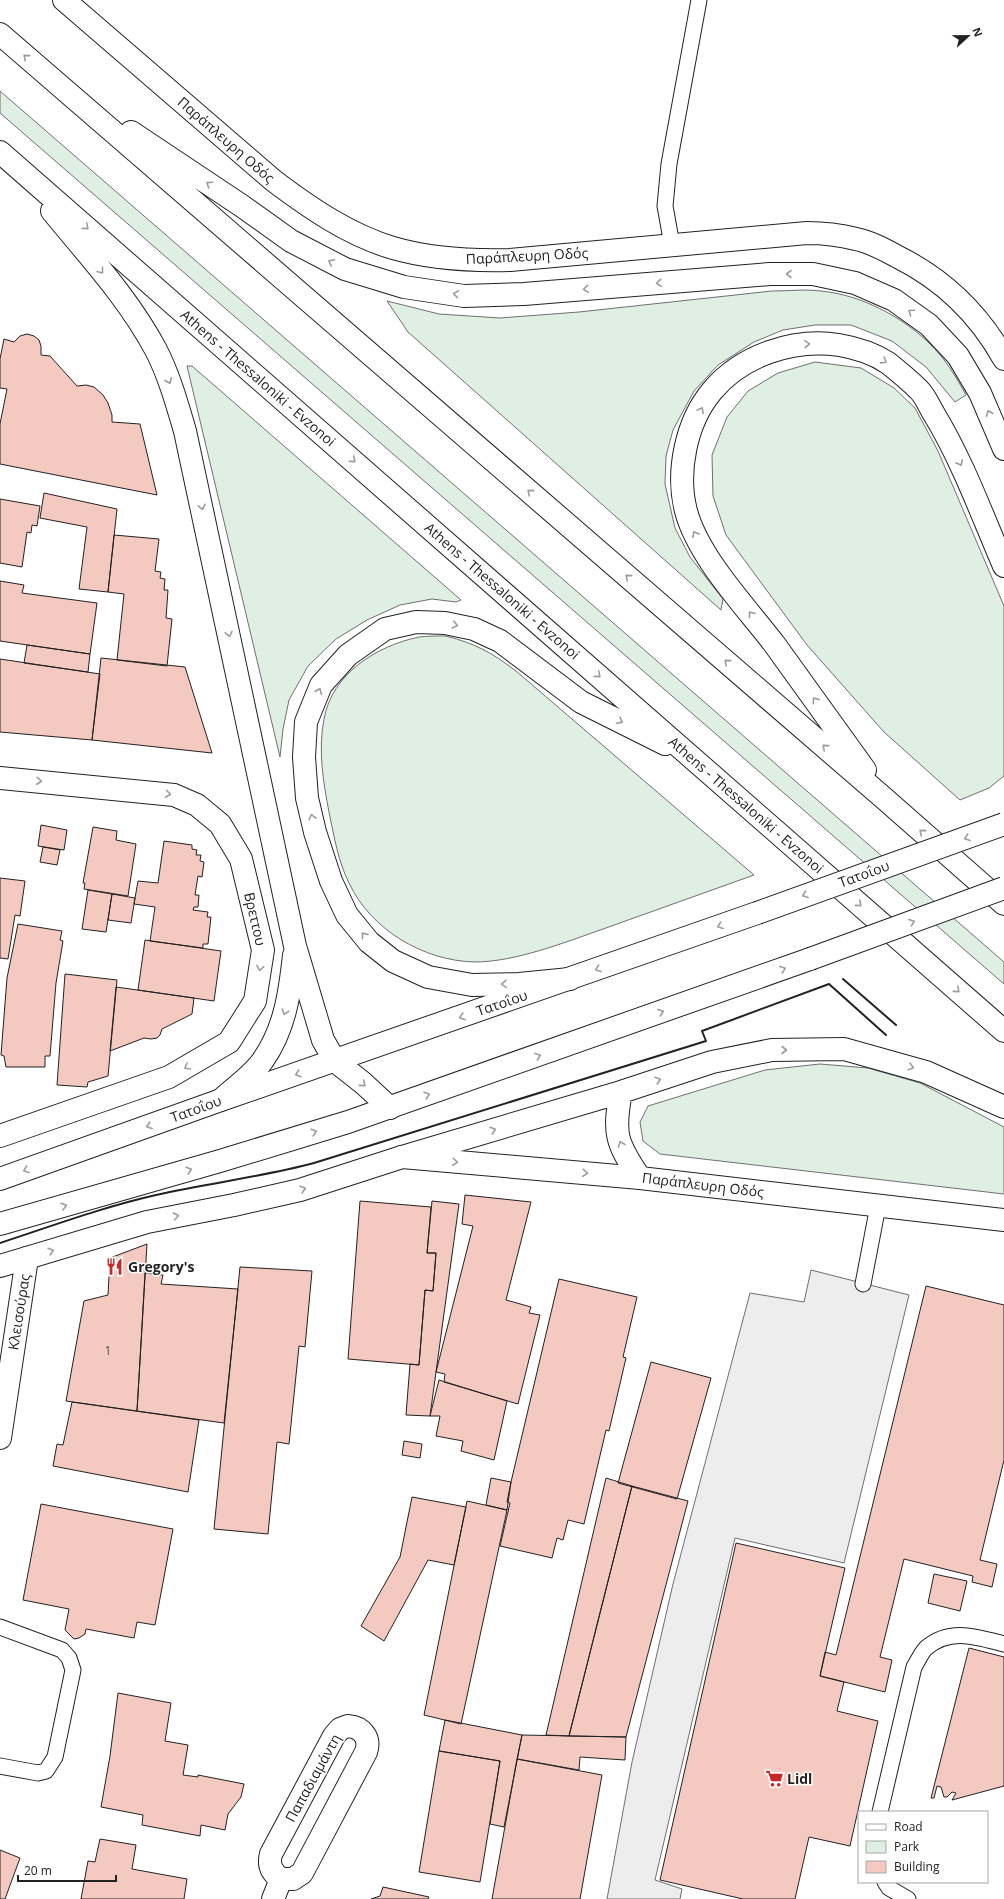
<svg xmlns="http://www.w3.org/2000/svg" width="1004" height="1899" font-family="'Open Sans',sans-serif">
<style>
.green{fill:#e0efe3;stroke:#6f6f6f}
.parking{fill:#ededed;stroke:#6f6f6f}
.building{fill:#f3c9c0;stroke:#222}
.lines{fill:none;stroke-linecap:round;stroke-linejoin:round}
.service-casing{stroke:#222;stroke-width:17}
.minor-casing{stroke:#222;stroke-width:24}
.tertiary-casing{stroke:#222;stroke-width:24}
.primary-casing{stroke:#222;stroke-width:24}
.motorway-casing{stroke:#222;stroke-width:24}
.service{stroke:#fff;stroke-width:15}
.minor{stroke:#fff;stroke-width:22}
.tertiary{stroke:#fff;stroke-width:22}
.primary{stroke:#fff;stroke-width:22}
.motorway{stroke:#fff;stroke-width:22}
.primary-bridge-casing{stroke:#222;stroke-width:24;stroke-linecap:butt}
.primary-bridge{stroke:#fff;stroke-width:22}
.wall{stroke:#222;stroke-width:2}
.oneway{stroke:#9c9c9c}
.labels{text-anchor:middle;stroke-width:3;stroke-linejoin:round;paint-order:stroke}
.number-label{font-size:12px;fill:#564c4a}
.street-label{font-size:14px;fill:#222;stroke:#fff}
.poi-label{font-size:14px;font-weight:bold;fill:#222;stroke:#fff;text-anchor:start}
</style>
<rect width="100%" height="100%" fill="#fff"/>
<!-- green -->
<path class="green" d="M0,91L1004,962V984L0,113Z
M772,291C788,291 805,289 821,291C861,295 901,316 929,343C945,358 956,377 966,395L955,402L926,367L892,341L851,325H815L783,330L754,342L718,365L694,391L673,430L666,456L665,484L675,528L690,557L723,599L721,610L408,332L387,301L439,314L500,318L579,312Z
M815,362L861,368L894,388L915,408L938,451L1004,606V776L989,788L960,800L884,732L807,645L726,535L713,496L712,455L727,417L748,391L778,373Z
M187,366H192L461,600L456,602L432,599L400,605L367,620L336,639L308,666L289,700L283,729L280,757Z
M446,636C476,644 491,652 516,671L754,875C704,893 653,911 603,929C566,942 515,962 475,962C424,961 371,930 349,883C338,861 334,836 329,812C323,781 318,750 324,719C332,674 376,646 419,637C427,636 437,636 446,636Z
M820,1064L868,1068L920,1083L1004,1127V1194L660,1154L643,1141L640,1122L648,1106L765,1070Z"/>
<!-- parking -->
<path class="parking" d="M811,1270L909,1295L844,1563L735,1538L655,1880L682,1889L680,1899H607L632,1762L673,1584L750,1293L804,1302Z"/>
<!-- building -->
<path class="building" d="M27,334L34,336L39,340L41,346V355L50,356L77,386L86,385L94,387L103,395L108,403L112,415V422L140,424L157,495L0,464V424L7,389L0,388V359L4,339L14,342L20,336Z
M44,493L117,509L108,592L79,589L87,527L40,518Z
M0,499L40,506L37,526L32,525L31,533L27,532L22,567L0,563Z
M114,535L159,539L155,571L161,572L160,578L165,579L164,590H168L166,618L172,619L167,666L117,660L124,594L108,592Z
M0,581L24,585L22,593L97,603L90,654L0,641Z
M27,645L90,654L88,672L24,663Z
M101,658L185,667L212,753L92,740Z
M0,659L100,674L92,740L0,732Z
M41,825L67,830L64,850L38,846Z
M93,827L117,831L116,840L136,844L128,896L84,889L85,883H83Z
M164,841L192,845V849L197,850L196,855H201L200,861L204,862L202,877L198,876L195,895H199L198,907H194L193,910L208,912L207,917H211L208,944H203V948L150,941L155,907L134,904L138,881L158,883Z
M43,847L60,850L57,865L40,862Z
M0,878L25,881L20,916L15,915L8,959L0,958Z
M88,890L112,894L106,932L82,929Z
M112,894L135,898L131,923L108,920Z
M18,924L62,931L60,940L63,941L56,983L50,1056H45V1067H6L4,1056L1,1055L7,978Z
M145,940L221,951L214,1001L138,990Z
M65,974L117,980L108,1076L88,1082L87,1087L57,1085Z
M116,987L194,998L192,1014L162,1029L160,1035L157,1038L151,1039L144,1038L110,1051Z
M465,1195L531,1202L506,1300L531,1307L529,1313L540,1315L518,1404L444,1382L445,1374L436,1372L473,1226L462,1224Z
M360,1201L431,1207L427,1253H436L433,1291L425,1290L419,1365L348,1359Z
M432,1201L459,1204L430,1416L406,1415L410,1364L419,1365L425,1290L433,1291L436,1253H427Z
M147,1244L137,1411L66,1401L84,1301L108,1295L110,1258Z
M240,1267L312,1271L305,1347L299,1346L289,1444L277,1442L268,1534L214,1529Z
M145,1273L163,1275L161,1284L238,1289L224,1423L137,1411Z
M559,1279L637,1297L623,1357L626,1358L609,1431L606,1430L584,1524L568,1520L563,1540L557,1538L552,1558L500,1546L510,1503L507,1502L511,1482Z
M926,1286L1004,1305V1460L980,1560L997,1564L992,1587L972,1582L973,1576L904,1559L880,1657L892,1660L885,1692L820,1676L825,1652L836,1655Z
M651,1362L711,1378L677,1499L618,1483Z
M439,1380L507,1401L494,1460L461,1451L463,1441L436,1436L440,1416H430Z
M72,1402L199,1420L188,1492L53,1466L57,1444L63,1445Z
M404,1441L422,1444L420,1458L402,1455Z
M491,1478L511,1482L507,1510L486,1505Z
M606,1478L632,1486L569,1736L546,1735Z
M632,1486L688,1501L626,1737L569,1736Z
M412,1497L466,1507L454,1565L428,1560L384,1641L361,1626L400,1557Z
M467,1501L507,1510L461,1724L424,1715Z
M41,1504L173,1529L155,1625L137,1622L134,1638L86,1629L85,1634L79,1638L74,1639L65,1630L69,1609L23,1600Z
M736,1543L845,1568L820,1676L844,1682L837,1711L878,1721L850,1846L809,1837L795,1899H743L660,1880Z
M934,1574L967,1581L960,1611L928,1603Z
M969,1648L1004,1657V1786L952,1800L956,1793L952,1792L947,1797H944L941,1787L937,1786L934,1798H931Z
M118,1693L171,1703L165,1741L188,1745L183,1775L198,1777V1775L244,1784L241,1797L228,1814L225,1830L201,1825L200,1836L142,1825L143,1815L101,1807L110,1756Z
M445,1720L522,1735L504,1827L490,1824L500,1761L439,1751Z
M522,1735L626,1737L625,1760L580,1757L579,1770L517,1759Z
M439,1751L500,1761L480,1882L419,1872Z
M517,1759L602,1775L580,1899H492Z
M100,1839L136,1845L132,1869L187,1879L184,1899H81L88,1861L95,1862Z
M0,1850L20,1858L5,1899H0Z
M383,1887L429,1897L428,1899H371L380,1896Z"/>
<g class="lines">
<defs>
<path id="service" d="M672,245L665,206L669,164L699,0
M863,1284L878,1206
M0,1627L62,1650L69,1658L73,1670L55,1757L46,1771L38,1773L0,1766
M880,1812L914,1667C918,1661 921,1653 926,1648C950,1627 977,1637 1004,1644
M885,1882L889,1888L908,1899"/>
<path id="minor" d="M0,778L174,795L197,805L220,824L241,859L263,950L255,1001L229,1042L169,1077L0,1136
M0,1438L27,1258
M348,1726C362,1727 371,1738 366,1752L302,1873L293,1879H281C272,1873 268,1865 271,1854L334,1736L340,1729Z
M273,1899L281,1879"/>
<path id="tertiary" d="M64,0L274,181C310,208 349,235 393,248C431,259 471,261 510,260L807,233C824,233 840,235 856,239C871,242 885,250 898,257C944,280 979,314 1004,359
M402,1157L640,1178L1004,1220"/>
<path id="primary" d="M0,1179L221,1100L757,913
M0,1224L220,1161L348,1122L810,959
M0,1266L147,1222L234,1205L300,1190L402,1157"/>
<path id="motorway" d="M0,34L886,800L1004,904
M131,132L242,206L291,241L345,269L404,287L464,296L524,294L770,274H813L855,283L894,300L929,325L958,356L980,393L1004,449
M0,152L1004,1031
M52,211C88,255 129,299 156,350C169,375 177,404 185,431L295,946L323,1040L335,1061L363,1083L390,1108
M865,770C835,728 805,686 775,645C746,607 698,557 686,511C676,472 686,422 712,391C742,355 794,338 839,345C857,348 873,353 888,363C898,371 909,380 918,389C925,395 929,406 934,414C963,462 982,515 1004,566
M570,979L519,984L472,985L428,977L393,961L369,942L347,915L331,881L315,832L307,798L304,757L306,722L321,685L348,655L385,629L416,622L445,623L474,629L500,641L581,702L665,744
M621,1092C613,1133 616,1143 640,1178
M221,1100C233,1089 255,1073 263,1060C285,1029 290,992 294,955
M402,1157L621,1092L712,1062L772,1050L844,1049L926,1072L1004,1107"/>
</defs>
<!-- service casing -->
<use href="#service" class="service-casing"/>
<!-- minor casing -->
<use href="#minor" class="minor-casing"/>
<!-- tertiary casing -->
<use href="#tertiary" class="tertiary-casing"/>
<!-- primary casing -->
<use href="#primary" class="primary-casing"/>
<!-- motorway casing -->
<use href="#motorway" class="motorway-casing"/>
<!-- service -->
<use href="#service" class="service"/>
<!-- minor -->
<use href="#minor" class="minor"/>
<!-- tertiary -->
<use href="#tertiary" class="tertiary"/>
<!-- primary -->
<use href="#primary" class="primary"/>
<!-- motorway -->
<use href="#motorway" class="motorway"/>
<defs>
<path id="primary-bridge" d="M757,913L1004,824
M810,959L1004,888"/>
</defs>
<!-- primary-bridge casing -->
<use href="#primary-bridge" class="primary-bridge-casing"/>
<!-- primary-bridge -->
<use href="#primary-bridge" class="primary-bridge"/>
<!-- wall -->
<path class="wall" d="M843,979L896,1025
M0,1243C52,1226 103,1207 156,1195C209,1183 262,1177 314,1163L706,1041L702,1031L829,984L886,1035"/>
</g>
<!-- one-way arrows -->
<defs><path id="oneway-chevron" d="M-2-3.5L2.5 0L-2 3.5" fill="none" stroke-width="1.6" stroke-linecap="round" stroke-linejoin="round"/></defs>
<g class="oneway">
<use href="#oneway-chevron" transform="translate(26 57) rotate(-139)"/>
<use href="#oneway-chevron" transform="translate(209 184) rotate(-146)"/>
<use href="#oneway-chevron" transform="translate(86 227) rotate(41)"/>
<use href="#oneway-chevron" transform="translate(331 262) rotate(-153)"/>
<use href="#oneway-chevron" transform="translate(101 271) rotate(52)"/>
<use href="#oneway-chevron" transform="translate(789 274) rotate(-180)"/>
<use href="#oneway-chevron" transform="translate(659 283) rotate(175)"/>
<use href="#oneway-chevron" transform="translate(586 289) rotate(175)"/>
<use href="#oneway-chevron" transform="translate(456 294) rotate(-172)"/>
<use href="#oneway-chevron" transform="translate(911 312) rotate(-145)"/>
<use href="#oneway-chevron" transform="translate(807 344) rotate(-4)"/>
<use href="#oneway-chevron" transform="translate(884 361) rotate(32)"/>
<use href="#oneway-chevron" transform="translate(169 381) rotate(67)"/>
<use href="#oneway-chevron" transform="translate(701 410) rotate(-62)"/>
<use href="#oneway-chevron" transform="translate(989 413) rotate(-113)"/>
<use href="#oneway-chevron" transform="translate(353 460) rotate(41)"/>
<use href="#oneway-chevron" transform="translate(960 463) rotate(64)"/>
<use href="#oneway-chevron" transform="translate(530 492) rotate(-139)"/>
<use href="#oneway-chevron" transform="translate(202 507) rotate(78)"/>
<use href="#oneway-chevron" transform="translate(695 534) rotate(-119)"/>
<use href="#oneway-chevron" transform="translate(628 577) rotate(-139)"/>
<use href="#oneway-chevron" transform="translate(751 614) rotate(-127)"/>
<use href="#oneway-chevron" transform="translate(455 625) rotate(12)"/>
<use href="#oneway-chevron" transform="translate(229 634) rotate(78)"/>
<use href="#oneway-chevron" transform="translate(727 662) rotate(-139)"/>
<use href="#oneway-chevron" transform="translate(598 675) rotate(41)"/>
<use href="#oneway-chevron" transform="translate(319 691) rotate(-67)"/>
<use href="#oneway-chevron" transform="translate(815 700) rotate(-126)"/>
<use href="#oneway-chevron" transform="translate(620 721) rotate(27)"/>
<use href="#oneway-chevron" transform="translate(825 747) rotate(-139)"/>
<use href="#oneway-chevron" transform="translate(39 781) rotate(6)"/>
<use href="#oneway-chevron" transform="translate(168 794) rotate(7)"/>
<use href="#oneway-chevron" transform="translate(312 817) rotate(-103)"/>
<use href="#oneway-chevron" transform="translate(922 832) rotate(-139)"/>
<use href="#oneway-chevron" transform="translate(967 838) rotate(160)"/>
<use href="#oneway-chevron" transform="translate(805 895) rotate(160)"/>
<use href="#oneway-chevron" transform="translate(859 904) rotate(41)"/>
<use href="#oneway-chevron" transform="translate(912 922) rotate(-20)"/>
<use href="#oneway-chevron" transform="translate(720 926) rotate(160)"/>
<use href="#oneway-chevron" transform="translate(364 935) rotate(-128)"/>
<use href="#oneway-chevron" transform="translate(260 968) rotate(99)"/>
<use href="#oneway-chevron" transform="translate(598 969) rotate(160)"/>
<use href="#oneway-chevron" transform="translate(783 969) rotate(-20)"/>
<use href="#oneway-chevron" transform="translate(504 984) rotate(179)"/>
<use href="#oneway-chevron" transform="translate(957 990) rotate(41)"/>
<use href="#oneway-chevron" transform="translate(285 1012) rotate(108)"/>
<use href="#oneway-chevron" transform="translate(661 1012) rotate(-20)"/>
<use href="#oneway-chevron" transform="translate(462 1017) rotate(161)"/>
<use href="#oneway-chevron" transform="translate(784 1050)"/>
<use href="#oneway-chevron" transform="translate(538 1056) rotate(-20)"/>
<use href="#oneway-chevron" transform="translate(187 1067) rotate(150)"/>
<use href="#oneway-chevron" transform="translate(911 1067) rotate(15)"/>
<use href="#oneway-chevron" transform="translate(298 1074) rotate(161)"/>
<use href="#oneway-chevron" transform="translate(658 1080) rotate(-18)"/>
<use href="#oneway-chevron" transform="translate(363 1084) rotate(40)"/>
<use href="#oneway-chevron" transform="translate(427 1095) rotate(-19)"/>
<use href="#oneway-chevron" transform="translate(149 1126) rotate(160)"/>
<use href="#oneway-chevron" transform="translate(493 1130) rotate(-17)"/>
<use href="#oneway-chevron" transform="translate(314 1132) rotate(-17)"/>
<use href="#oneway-chevron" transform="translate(621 1144) rotate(-110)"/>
<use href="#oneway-chevron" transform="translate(455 1162) rotate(5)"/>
<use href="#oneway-chevron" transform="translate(26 1170) rotate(160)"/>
<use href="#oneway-chevron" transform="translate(189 1170) rotate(-16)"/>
<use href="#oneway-chevron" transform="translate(585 1173) rotate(5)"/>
<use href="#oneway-chevron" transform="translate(303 1189) rotate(-16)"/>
<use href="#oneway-chevron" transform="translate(64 1206) rotate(-16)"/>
<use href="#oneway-chevron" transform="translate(176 1216) rotate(-11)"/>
<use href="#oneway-chevron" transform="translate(51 1251) rotate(-17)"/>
</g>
<!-- icons -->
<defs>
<symbol id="restaurant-bare" viewBox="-9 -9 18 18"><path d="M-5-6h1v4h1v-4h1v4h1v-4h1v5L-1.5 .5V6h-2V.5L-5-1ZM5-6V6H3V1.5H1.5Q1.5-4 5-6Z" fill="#c62828" stroke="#fff" stroke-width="2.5" paint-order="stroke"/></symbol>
<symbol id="supermarket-bare" viewBox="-9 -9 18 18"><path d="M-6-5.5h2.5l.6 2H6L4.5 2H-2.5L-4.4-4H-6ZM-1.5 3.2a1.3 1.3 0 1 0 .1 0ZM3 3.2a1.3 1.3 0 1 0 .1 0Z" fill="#c62828" stroke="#fff" stroke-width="2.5" paint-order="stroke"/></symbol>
</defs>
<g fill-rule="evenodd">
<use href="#restaurant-bare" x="102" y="1254" width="25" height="25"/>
<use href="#supermarket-bare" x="762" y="1766" width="25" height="25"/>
</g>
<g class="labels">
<!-- number labels -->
<g class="number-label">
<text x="108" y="1355">1</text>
</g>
<!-- street labels -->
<g class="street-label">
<text transform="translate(226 140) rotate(41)" y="5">Παράπλευρη Οδός</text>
<text transform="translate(527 256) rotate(-3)" y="5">Παράπλευρη Οδός</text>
<text transform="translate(258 378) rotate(41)" y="5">Athens - Thessaloniki - Evzonoi</text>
<text transform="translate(502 591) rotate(41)" y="5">Athens - Thessaloniki - Evzonoi</text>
<text transform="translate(746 805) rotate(41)" y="5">Athens - Thessaloniki - Evzonoi</text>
<text transform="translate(864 874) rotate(-20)" y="5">Τατοΐου</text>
<text transform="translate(255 919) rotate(77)" y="5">Βρεττου</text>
<text transform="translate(502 1003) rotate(-19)" y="5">Τατοΐου</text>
<text transform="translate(196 1109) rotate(-20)" y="5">Τατοΐου</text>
<text transform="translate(703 1185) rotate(7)" y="5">Παράπλευρη Οδός</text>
<text transform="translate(19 1312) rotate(-81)" y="5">Κλεισούρας</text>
<text transform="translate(313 1778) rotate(-61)" y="5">Παπαδιαμάντη</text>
</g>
<!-- poi labels -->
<g class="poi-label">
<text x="128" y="1272">Gregory's</text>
<text x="787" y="1784">Lidl</text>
</g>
</g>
<!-- legend -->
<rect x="858" y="1811" width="130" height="72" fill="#ffffff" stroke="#a7a7a7"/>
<rect x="866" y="1824" width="20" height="6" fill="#ffffff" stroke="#a7a7a7"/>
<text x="894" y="1831" font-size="12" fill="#222222">Road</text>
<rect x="866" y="1841" width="20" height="12" fill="#e0efe3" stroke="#a7a7a7"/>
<text x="894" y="1851" font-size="12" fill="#222222">Park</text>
<rect x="866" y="1861" width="20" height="12" fill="#f3c9c0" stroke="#a7a7a7"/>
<text x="894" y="1871" font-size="12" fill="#222222">Building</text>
<!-- north arrow -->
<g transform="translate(968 36) rotate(68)" stroke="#ffffff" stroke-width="3" paint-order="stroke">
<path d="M0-3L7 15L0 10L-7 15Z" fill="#222222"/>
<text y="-6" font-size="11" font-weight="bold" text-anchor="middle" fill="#222222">N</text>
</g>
<!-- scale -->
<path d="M18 1875v6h98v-6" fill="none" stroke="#222222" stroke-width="2"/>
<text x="24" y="1875" font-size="12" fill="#222222" stroke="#ffffff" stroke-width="3" paint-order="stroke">20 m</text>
</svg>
